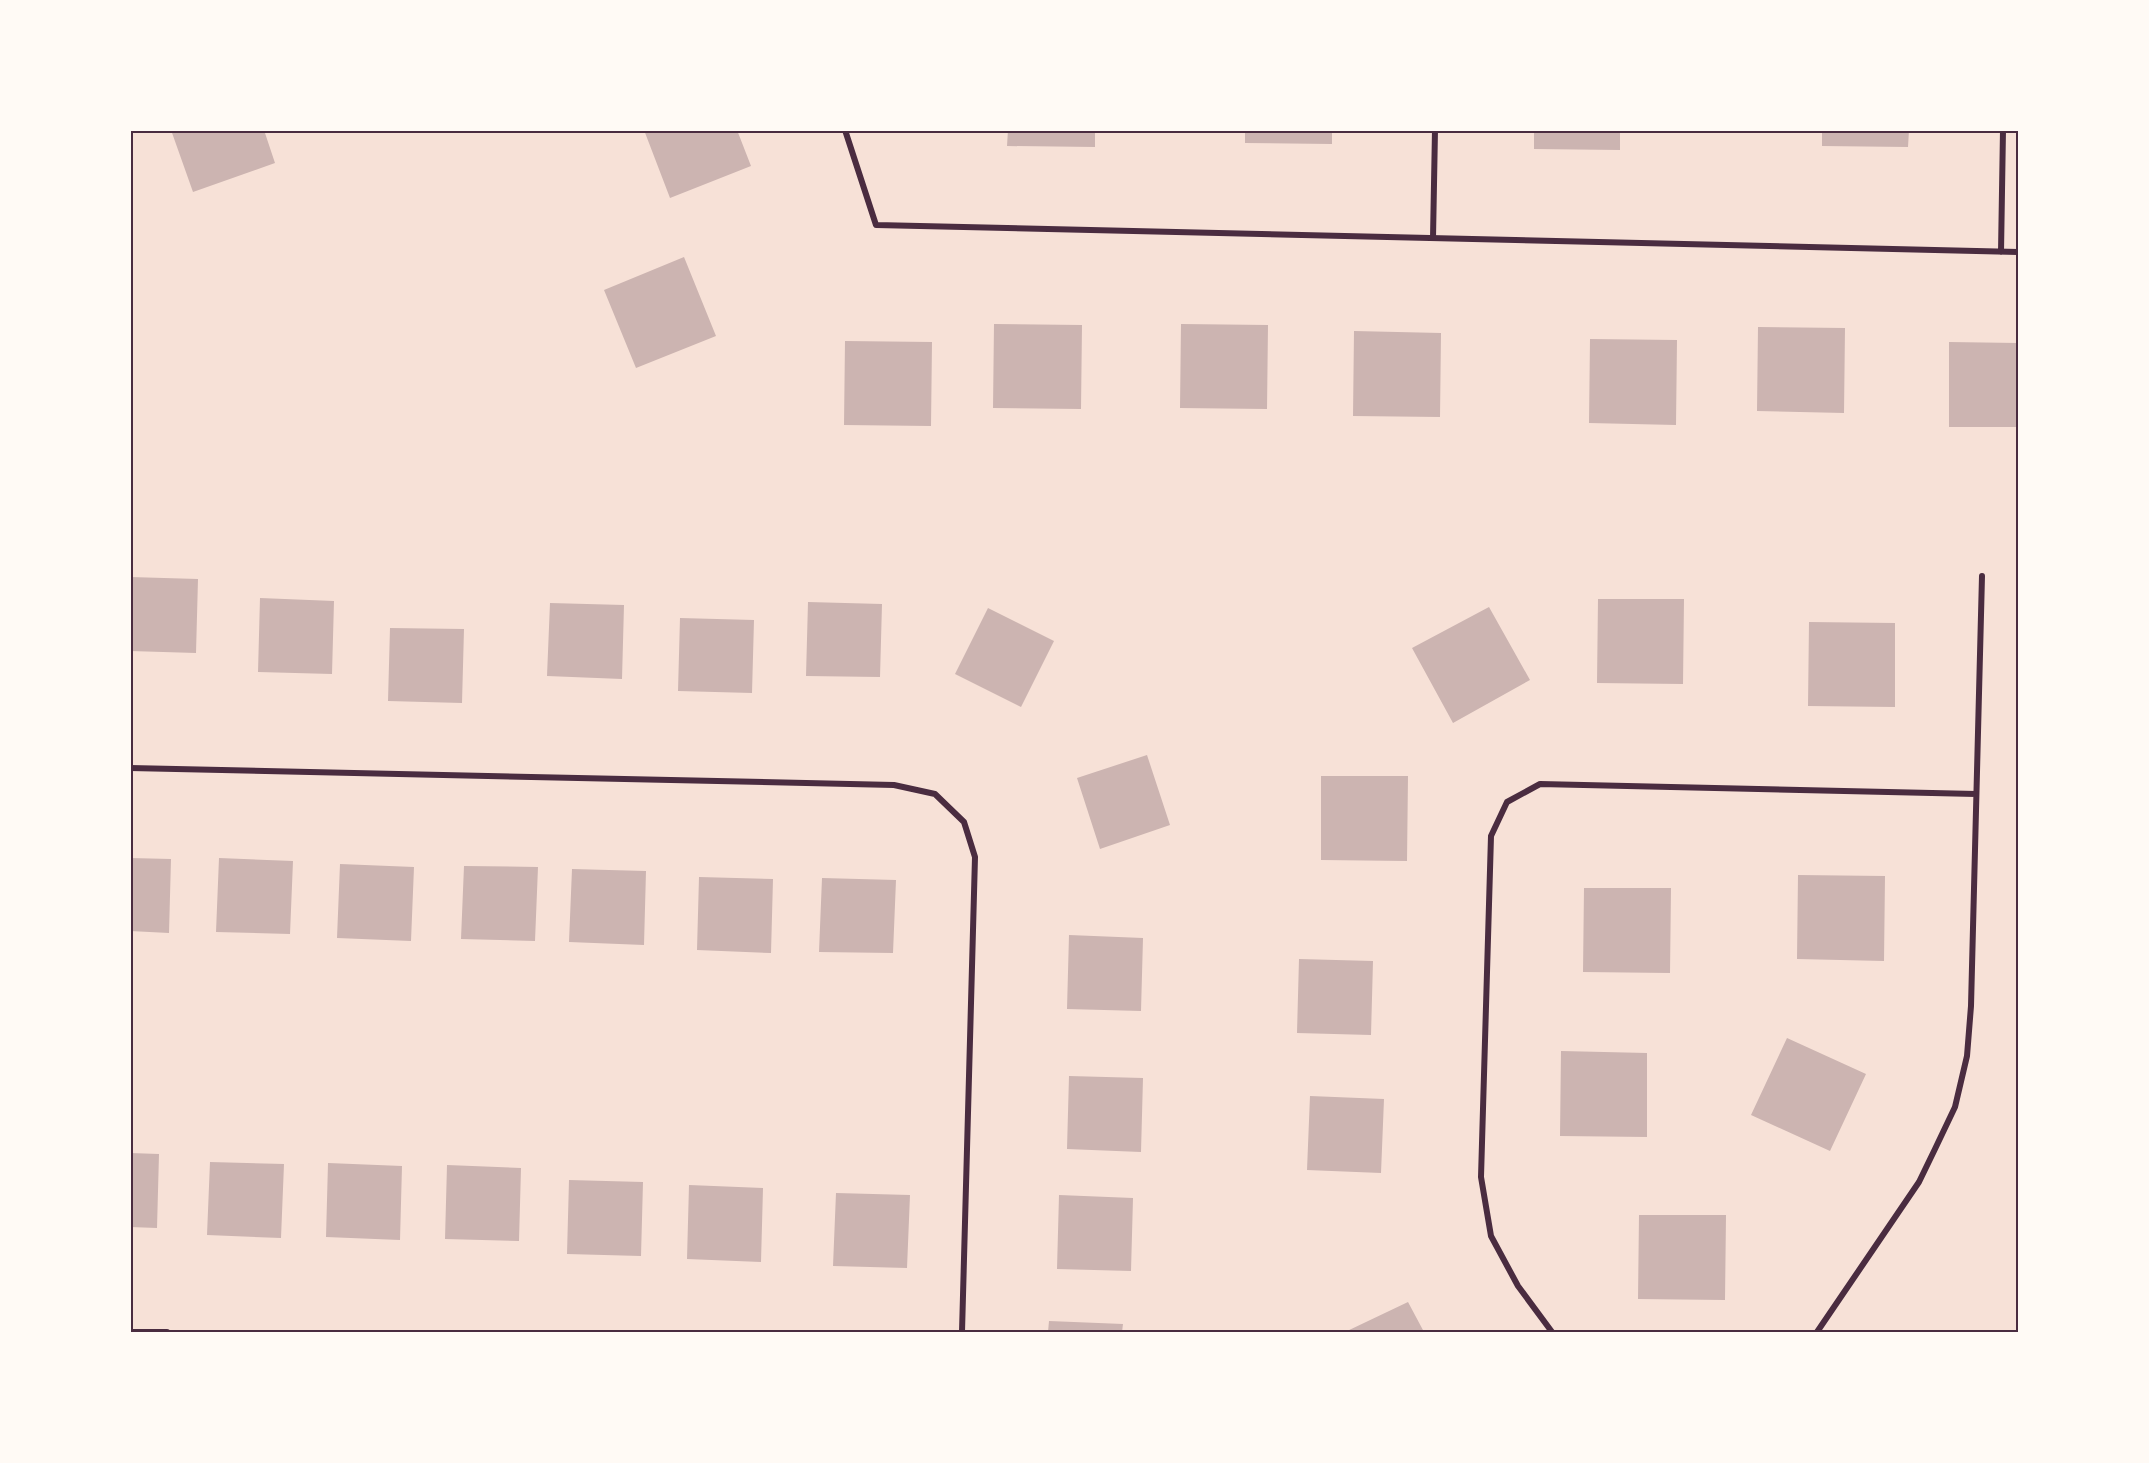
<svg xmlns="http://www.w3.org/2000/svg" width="2149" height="1463" font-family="Signika,sans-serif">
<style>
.building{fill:#ccb4b1}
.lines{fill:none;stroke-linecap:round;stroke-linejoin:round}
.minor{stroke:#4a2c40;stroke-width:6}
.neatline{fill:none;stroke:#4a2c40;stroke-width:2}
</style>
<rect width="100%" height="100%" fill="#f7e1d7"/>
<!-- building -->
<path class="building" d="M171,130H264L275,163L193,192Z
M644,130H737L751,166L670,198Z
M1008,130H1095V147L1007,146Z
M1245,130H1332V144L1245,143Z
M1534,130H1620V150L1534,149Z
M1822,130H1909L1908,147L1822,146Z
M684,257L716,336L636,368L604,290Z
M994,324L1082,325L1081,409L993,408Z
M1181,324L1268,325L1267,409L1180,408Z
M1758,327L1845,328L1844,413L1757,411Z
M1354,331L1441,333L1440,417L1353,416Z
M1590,339L1677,340L1676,425L1589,423Z
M845,341L932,342L931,426L844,425Z
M1949,342L2018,343V427H1949Z
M130,577L198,579L196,653L130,651Z
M260,598L334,601L332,674L258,672Z
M1598,599H1684L1683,684L1597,683Z
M808,602L882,604L880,677L806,676Z
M550,603L624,605L622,679L547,676Z
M1489,607L1530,680L1453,723L1412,648Z
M988,608L1054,641L1021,707L955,674Z
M680,618L754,620L752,693L678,691Z
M1809,622L1895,623V707L1808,706Z
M390,628L464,629L462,703L388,701Z
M1147,755L1170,825L1100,849L1077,778Z
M1321,776H1408L1407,861L1321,860Z
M130,858L171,859L169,933L130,931Z
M219,858L293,861L290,934L216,932Z
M340,864L414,867L411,941L337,938Z
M464,866L538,867L535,941L461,939Z
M572,869L646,871L644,945L569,942Z
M1798,875L1885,876L1884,961L1797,959Z
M699,877L773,879L771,953L697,950Z
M822,878L896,880L893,953L819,952Z
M1584,888H1671L1670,973L1583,972Z
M1069,935L1143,938L1141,1011L1067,1009Z
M1299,959L1373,961L1371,1035L1297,1033Z
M1787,1038L1866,1074L1830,1151L1751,1115Z
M1561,1051L1647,1053V1137L1560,1136Z
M1069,1076L1143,1078L1141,1152L1067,1149Z
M1310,1096L1384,1099L1381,1173L1307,1170Z
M130,1153L159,1154L157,1228L130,1227Z
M210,1162L284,1164L281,1238L207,1235Z
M328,1163L402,1166L400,1240L326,1237Z
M447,1165L521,1168L519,1241L445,1239Z
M569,1180L643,1182L641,1256L567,1254Z
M689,1185L763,1188L761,1262L687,1259Z
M836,1193L910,1195L907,1268L833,1266Z
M1059,1195L1133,1198L1131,1271L1057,1269Z
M1639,1215H1726L1725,1300L1638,1299Z
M1408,1302L1424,1332H1345Z
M1049,1321L1123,1324L1122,1332H1048Z"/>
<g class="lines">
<!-- minor -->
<path class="minor" d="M845,130L876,225L2018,252
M1433,238L1435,130
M2001,252L2003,130
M130,768L894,785L935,794L964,822L975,857L962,1332
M130,1332H167
M1552,1332L1518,1286L1491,1236L1481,1177L1491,836L1507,802L1540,784L1976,794
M1817,1332L1919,1182L1935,1149L1955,1107L1967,1056L1971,1006L1982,576"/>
</g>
<!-- border -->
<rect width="2149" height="1463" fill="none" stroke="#fffaf5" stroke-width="264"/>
<rect x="132" y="132" width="1885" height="1199" class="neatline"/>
</svg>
